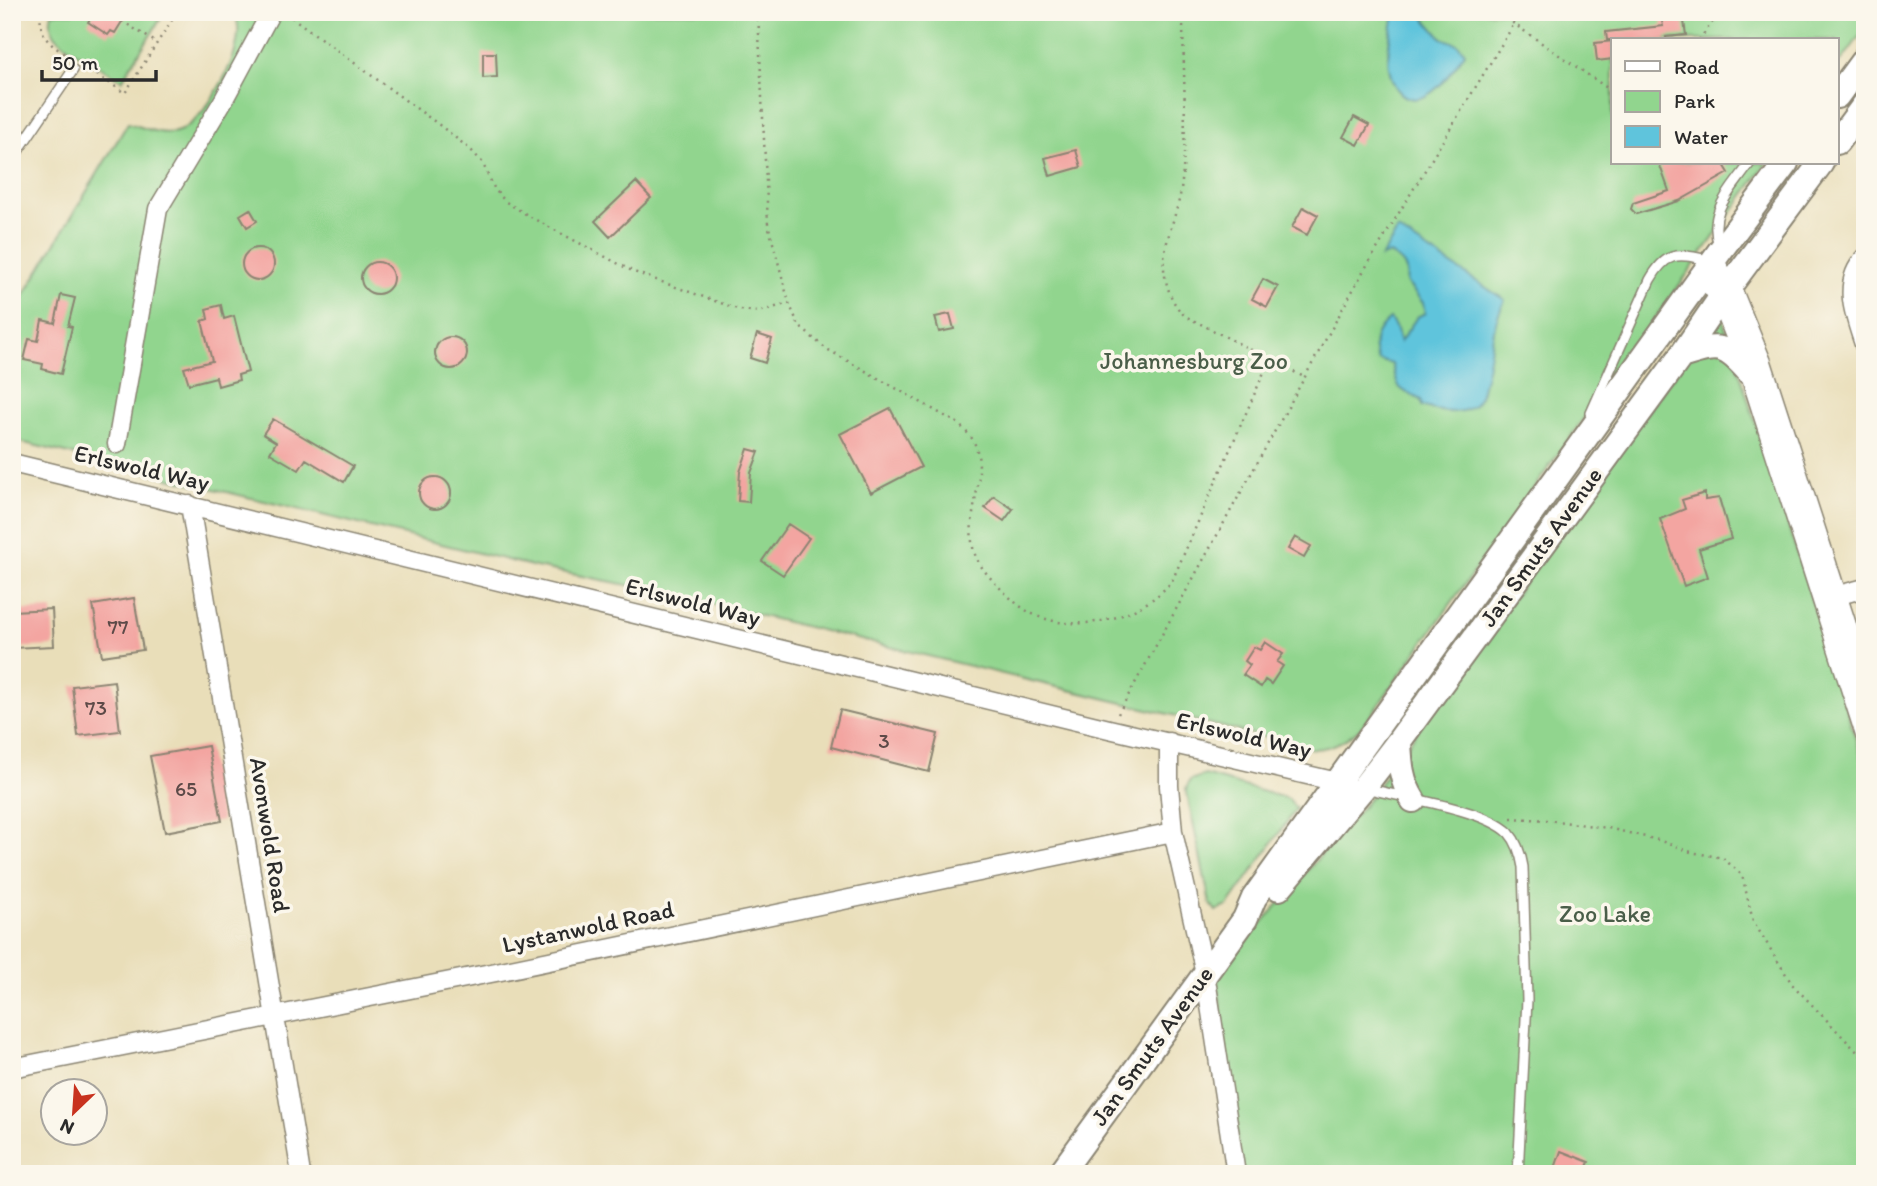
<svg xmlns="http://www.w3.org/2000/svg" width="1877" height="1186" font-family="Itim,sans-serif">
<style>
.green{fill:#91d58e;stroke:#5e805c;stroke-width:2}
.water{fill:#5fc4dc;stroke:#457884;stroke-width:2}
.building{fill:#f3a5a1}
.lines{fill:none;stroke-linecap:round;stroke-linejoin:round}
.lane-casing{stroke:#8a8472;stroke-width:12}
.street-casing{stroke:#8a8472;stroke-width:21}
.secondary-casing{stroke:#8a8472;stroke-width:28}
.path{stroke:#8a8472;stroke-width:2.5;stroke-dasharray:2 5;stroke-linecap:butt}
.lane{stroke:#fff;stroke-width:9}
.street{stroke:#fff;stroke-width:18}
.secondary{stroke:#fff;stroke-width:24}
.labels{text-anchor:middle;stroke-width:7;stroke-linejoin:round;paint-order:stroke}
.number-label{font-size:21px;fill:#5d4a48}
.park-label{font-size:24px;fill:#4a5e49;stroke:#fbf7ec}
.street-label{font-size:24px;fill:#2b2b2b;stroke:#fbf7ec}
</style>
<rect width="100%" height="100%" fill="#fbf7ec"/>
<filter id="ink" filterUnits="userSpaceOnUse"><feTurbulence type="fractalNoise" baseFrequency=".0143" numOctaves="2"/><feDisplacementMap in="SourceGraphic" scale="14" xChannelSelector="R" yChannelSelector="G"/><feConvolveMatrix kernelMatrix="1 2 1 2 8 2 1 2 1" color-interpolation-filters="sRGB"/></filter>
<filter id="wash" filterUnits="userSpaceOnUse"><feTurbulence type="fractalNoise" baseFrequency=".00686" numOctaves="4" result="noise"/><feDisplacementMap in="SourceGraphic" scale="28" xChannelSelector="R" yChannelSelector="G"/><feGaussianBlur stdDeviation="1.57" result="paint"/><feColorMatrix in="noise" values="0 0 0 0 0 0 0 0 0 0 0 0 0 0 0 0 0 1.4 0 .05"/><feComposite in="paint" operator="in"/></filter>
<g filter="url(#wash)">
<rect width="100%" height="100%" fill="#e9deb9"/>
<!-- green -->
<path class="green" d="M165,12L122,80C106,70 65,49 55,35C50,28 50,20 52,13Z
M235,12H1865V29L1837,67V40H1613V163H1767L1366,722C1352,737 1335,748 1314,749L658,591L536,567L12,440V320L23,297L128,123C143,127 166,138 181,130C207,117 236,63 238,34C239,27 237,19 235,12Z
M1720,311L1865,768V1174H1241L1217,975L1365,804Z
M1205,775L1289,799L1296,809L1228,906L1216,911L1210,903L1186,789L1190,780Z"/>
<!-- water -->
<path class="water" d="M1394,12H1425V19L1442,38L1458,44L1465,52C1455,66 1444,85 1429,94C1406,108 1392,88 1389,67C1386,50 1392,29 1394,12Z
M1398,230L1505,300C1490,327 1492,356 1483,385C1482,389 1481,397 1478,400C1467,418 1438,412 1422,406L1421,400C1397,387 1399,393 1392,364L1378,360C1370,343 1376,330 1390,319L1397,330L1400,342L1417,317L1425,313L1423,303L1406,282C1409,267 1402,261 1390,254L1381,257Z"/>
<g id="blocks">
<!-- building -->
<path class="building" d="M95,12H128L115,33L111,31L108,35L88,22Z
M1683,14L1686,35L1666,37V40H1607L1606,32L1663,26L1661,16Z
M1613,41V59L1597,61L1595,43Z
M483,53H496L497,77L483,78Z
M1354,117L1369,125L1358,145L1343,137Z
M1076,150L1081,167L1050,176L1045,158Z
M1659,163H1723L1729,173L1679,201L1636,214L1631,209L1633,203L1669,191Z
M636,182L651,198L610,237L595,221Z
M1303,207L1318,215L1307,235L1292,227Z
M250,209L257,221L247,227L240,215Z
M242 264a16 16 0 1 1 32 0a16 16 0 1 1-32 0Z
M361 278a16 16 0 1 1 32 0a16 16 0 1 1-32 0Z
M1263,279L1278,287L1267,307L1252,299Z
M61,295L75,298L68,326L72,327L61,374L42,369L43,364L24,360L29,339L38,341L42,320L55,323Z
M221,305L224,319L234,316L248,372L238,375L239,380L218,386L216,377L189,384L184,368L212,361L202,321L208,319L206,309Z
M950,314L954,329L939,332L935,317Z
M757,334L772,339L765,363L750,358Z
M435 353a16 16 0 1 1 32 0a16 16 0 1 1-32 0Z
M890,408L921,467L871,493L840,434Z
M273,419L353,466L344,482L306,459L299,470L270,453L276,442L263,434Z
M748,449L759,452L751,473L749,502L738,501L740,472Z
M419 493a16 16 0 1 1 32 0a16 16 0 1 1-32 0Z
M1705,493V500L1719,498L1731,539L1699,549L1708,577L1684,586L1660,519L1685,509L1682,500Z
M994,496L1013,509L1004,521L985,508Z
M788,524L809,538L783,575L762,561Z
M1295,537L1311,546L1304,558L1288,549Z
M134,598L143,650L102,656L93,605Z
M52,609L54,646L12,648V611Z
M1265,642L1283,654L1277,662L1283,666L1271,684L1265,680L1261,687L1243,675L1250,665L1245,661L1254,647L1260,650Z
M114,681L120,731L78,736L72,686Z
M840,710L938,734L929,772L831,747Z
M208,746L222,821L165,832L150,756Z
M1561,1151L1589,1162L1584,1174H1553Z"/>
</g>
</g>
<g filter="url(#ink)">
<use href="#blocks" fill-opacity="0" stroke="#8a8472" stroke-width="2"/>
<g class="lines">
<defs>
<path id="lane" d="M12,160L73,70
M1719,246C1707,210 1731,191 1750,163
M1591,413L1650,280C1667,250 1678,254 1709,260
M1365,788C1400,797 1485,809 1509,833C1517,842 1521,855 1523,867L1527,1000L1518,1174"/>
<path id="street" d="M1865,258C1840,283 1856,319 1865,347
M1714,261L1731,286L1762,362L1865,681
M1704,276L1720,299L1749,372L1865,735
M117,444L158,209L223,101L271,12
M12,463L1109,729L1346,784
M190,505L301,1174
M1828,598L1865,588
M1169,742V786L1173,832L1205,973L1236,1174
M12,1068L496,972L1173,832"/>
<path id="secondary" d="M1837,96L1865,58
M1837,142L1865,104
M1681,356C1717,345 1723,342 1749,372
M1399,741C1400,763 1401,781 1413,800
M1279,888L1363,788L1399,741L1681,356L1720,299L1821,163
M1060,1174L1245,919L1254,898L1720,251L1786,163"/>
</defs>
<!-- lane casing -->
<use href="#lane" class="lane-casing"/>
<!-- street casing -->
<use href="#street" class="street-casing"/>
<!-- secondary casing -->
<use href="#secondary" class="secondary-casing"/>
<!-- path -->
<path class="path" d="M41,12C38,38 51,45 71,58
M758,12L768,224L789,303L799,326L825,348L959,424C963,429 970,435 973,440C992,478 958,524 978,561C983,570 991,579 998,586C1012,600 1026,614 1046,619C1089,632 1144,615 1172,581L1269,361
M1183,12C1183,71 1188,132 1181,190C1178,212 1161,249 1164,269C1166,287 1172,304 1185,316L1304,377
M1503,12L1514,24L1613,92
M286,13L442,127L471,150L482,162L495,190L506,202L534,219L634,272L740,310L759,312L789,303
M122,21L157,43
M1699,40L1720,12
M85,67L125,93L177,12
M1118,714L1363,272L1514,24
M1511,818L1548,820L1608,828L1658,840L1691,852L1723,858L1742,875L1753,921L1792,984L1865,1060"/>
<!-- lane -->
<use href="#lane" class="lane"/>
<!-- street -->
<use href="#street" class="street"/>
<!-- secondary -->
<use href="#secondary" class="secondary"/>
</g>
</g>
<g class="labels">
<!-- number labels -->
<g class="number-label">
<text x="118" y="634">77</text>
<text x="96" y="715">73</text>
<text x="884" y="748">3</text>
<text x="186" y="796">65</text>
</g>
<!-- park labels -->
<g class="park-label">
<text x="1194" y="369">Johannesburg Zoo</text>
<text x="1605" y="922">Zoo Lake</text>
</g>
<!-- street labels -->
<g class="street-label">
<text transform="translate(142 468) rotate(13)" y="8">Erlswold Way</text>
<text transform="translate(1541 547) rotate(-54)" y="8">Jan Smuts Avenue</text>
<text transform="translate(693 602) rotate(14)" y="8">Erlswold Way</text>
<text transform="translate(1244 735) rotate(13)" y="8">Erlswold Way</text>
<text transform="translate(270 835) rotate(81)" y="8">Avonwold Road</text>
<text transform="translate(588 927) rotate(-12)" y="8">Lystanwold Road</text>
<text transform="translate(1152 1046) rotate(-54)" y="8">Jan Smuts Avenue</text>
</g>
</g>
<!-- margin -->
<rect width="1877" height="1186" fill="none" stroke="#fbf7ec" stroke-width="42"/>
<!-- legend -->
<rect x="1611" y="38" width="228" height="126" fill="#fbf7ec" stroke="#a8a59f" stroke-width="2"/>
<rect x="1625" y="61" width="35" height="10" fill="#ffffff" stroke="#a8a59f" stroke-width="2"/>
<text x="1674" y="74" font-size="21" fill="#2b2b2b">Road</text>
<rect x="1625" y="91" width="35" height="21" fill="#91d58e" stroke="#a8a59f" stroke-width="2"/>
<text x="1674" y="108" font-size="21" fill="#2b2b2b">Park</text>
<rect x="1625" y="126" width="35" height="21" fill="#5fc4dc" stroke="#a8a59f" stroke-width="2"/>
<text x="1674" y="144" font-size="21" fill="#2b2b2b">Water</text>
<!-- north arrow -->
<g transform="translate(74 1112) rotate(205)"><circle r="33" fill="#fbf7ec" stroke="#a8a59f" stroke-width="2"/>
<path d="M0-5L12 26L0 18L-12 26Z" fill="#c8321e"/>
<text y="-10" font-size="19" font-weight="bold" text-anchor="middle" fill="#2b2b2b">N</text>
</g>
<!-- scale -->
<path d="M42 70v10h114v-10" fill="none" stroke="#2b2b2b" stroke-width="3.5"/>
<text x="52" y="70" font-size="21" fill="#2b2b2b" stroke="#fbf7ec" stroke-width="5" paint-order="stroke">50 m</text>
</svg>
